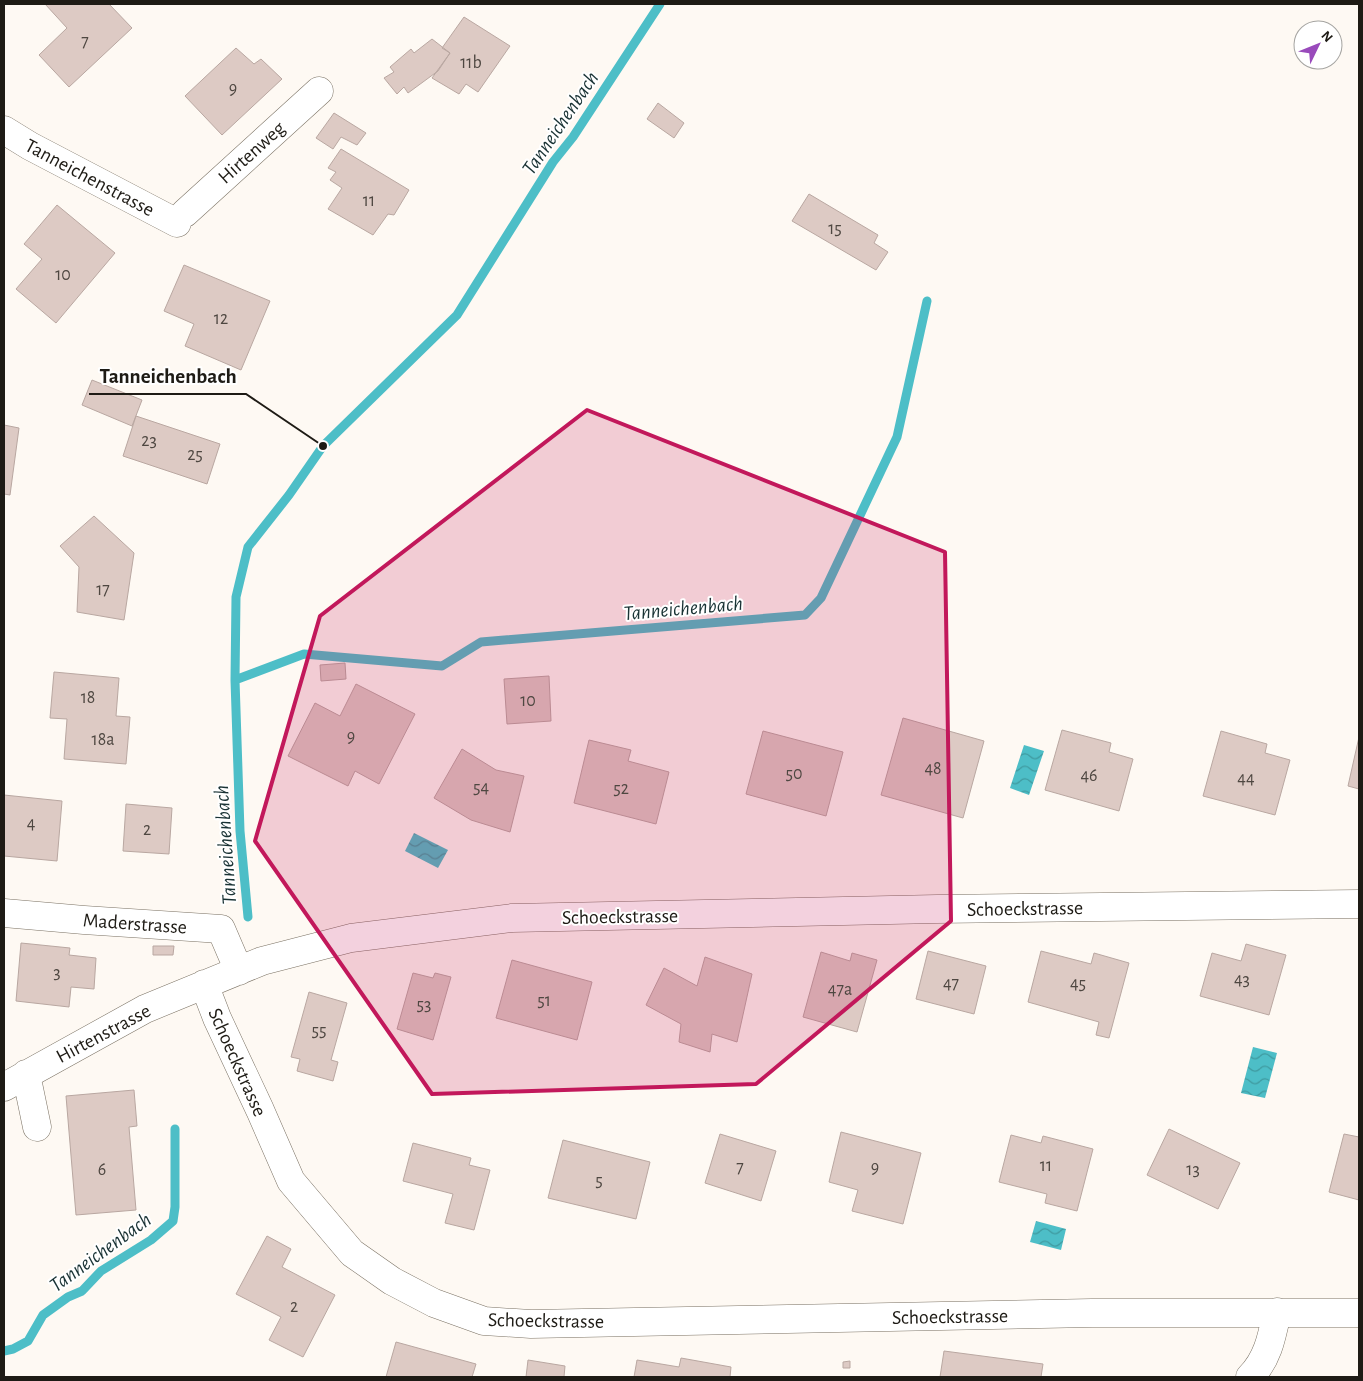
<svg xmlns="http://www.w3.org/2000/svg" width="1363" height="1381" font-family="'Alegreya Sans',sans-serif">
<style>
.water{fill:url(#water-waves)}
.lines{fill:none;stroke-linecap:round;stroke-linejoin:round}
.stream{stroke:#4dbec7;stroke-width:9}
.building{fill:#ddcac4;stroke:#b9a7a1}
.minor-casing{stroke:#7b7264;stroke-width:29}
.minor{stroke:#fff;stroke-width:28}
.marked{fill:#c2185b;fill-opacity:0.2;stroke:#c2185b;stroke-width:4;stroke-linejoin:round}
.labels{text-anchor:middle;stroke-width:4;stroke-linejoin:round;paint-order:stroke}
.number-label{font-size:18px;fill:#4e4741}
.street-label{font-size:20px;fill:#1e1b15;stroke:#fff}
.water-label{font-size:21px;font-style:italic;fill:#193234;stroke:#fff}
.leader{fill:none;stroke:#1e1b15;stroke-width:2}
.callout-dot{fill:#1e1b15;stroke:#fff;stroke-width:2}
.callout-label{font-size:21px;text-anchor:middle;font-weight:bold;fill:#1e1b15;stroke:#fff;stroke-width:4;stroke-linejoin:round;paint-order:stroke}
</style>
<defs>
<pattern id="water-waves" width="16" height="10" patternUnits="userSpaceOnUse" patternTransform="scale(1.25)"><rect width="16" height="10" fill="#4dbec7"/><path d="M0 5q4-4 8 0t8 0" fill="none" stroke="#3f9aa0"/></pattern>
</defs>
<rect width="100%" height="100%" fill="#fef9f3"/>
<!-- water -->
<path class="water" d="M1024,745L1044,751L1029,795L1010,788Z
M414,833L448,850L438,868L405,851Z
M1253,1047L1277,1053L1265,1098L1241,1093Z
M1036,1221L1066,1229L1061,1250L1030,1242Z"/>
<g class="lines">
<!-- stream -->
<path class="stream" d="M235,680L304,654L442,666L481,642L805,615L821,598L897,437L927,301
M248,917L240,831L235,680L236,597L248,547L289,495L323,446L457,315L553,162L573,137L660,4
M4,1351L13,1349L28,1341L43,1315L68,1297L82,1291L101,1271L151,1240L173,1221L175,1207V1129"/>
</g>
<!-- building -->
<path class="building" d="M45,4H109L132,28L69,87L39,55L67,28Z
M464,17L510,46L478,92L466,84L459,94L432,78L450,53L442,48Z
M432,39L450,53L438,71L408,93L404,87L397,94L384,78L394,72L390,67L411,49L414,53Z
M236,48L254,64L261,59L282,79L222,135L185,96Z
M658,103L684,123L674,138L647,119Z
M334,113L366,133L357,145L341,137L333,149L316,138Z
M341,149L409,190L394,215L388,214L373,235L328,209L342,188L330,180L336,172L328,168Z
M809,194L878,235L874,243L888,252L876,270L792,221Z
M57,205L115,253L56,323L16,289L42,259L24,244Z
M184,265L270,301L241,370L185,346L194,324L164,311Z
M92,380L142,400L132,426L82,405Z
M136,416L220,444L207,484L123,456Z
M4,425L19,428L10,495L4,494Z
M94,516L134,553L124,620L77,612L79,567L60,546Z
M345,663L346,679L321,681L320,665Z
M54,672L119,678L116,716L130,717L126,764L64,759L67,719L50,718Z
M549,676L551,721L507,724L504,679Z
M356,684L415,714L379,784L355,771L348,786L288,756L315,703L340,716Z
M903,718L984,741L963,818L881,795Z
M1062,730L1111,743L1109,752L1133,759L1119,811L1045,790Z
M763,731L843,752L826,816L746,794Z
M1221,731L1267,744L1265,753L1290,760L1275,815L1203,796Z
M1359,737V789L1348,786Z
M589,740L631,750L628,761L669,772L656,824L574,803Z
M462,749L496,770L524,776L510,832L471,820L434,798Z
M4,795L62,801L57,861L4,856Z
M126,804L172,808L169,854L123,851Z
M21,943L70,948L69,955L96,958L94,989L71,987L69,1007L16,1001Z
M1246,944L1286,955L1269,1015L1200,996L1212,953L1241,961Z
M153,946H174L173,955H153Z
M928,951L986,966L974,1014L916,999Z
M1041,951L1091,964L1094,953L1129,963L1109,1038L1096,1035L1099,1022L1028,1002Z
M821,952L850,961L852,953L877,960L857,1032L803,1017Z
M705,957L752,974L737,1042L712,1034L710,1052L679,1042L681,1024L646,1005L664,968L697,986Z
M512,960L592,982L577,1040L496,1018Z
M413,973L433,978L435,973L451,977L433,1040L397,1029Z
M309,992L347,1003L331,1060L338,1062L333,1081L297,1071L300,1059L291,1057Z
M134,1090L137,1126L129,1127L136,1210L76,1215L66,1096Z
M1169,1129L1240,1163L1218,1209L1147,1175Z
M841,1132L921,1153L903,1224L852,1211L858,1190L829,1182Z
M720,1134L776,1151L761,1201L705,1183Z
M1344,1134L1359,1137V1200L1329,1192Z
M1011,1135L1041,1143L1043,1136L1093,1149L1077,1211L1045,1203L1047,1194L999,1182Z
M563,1140L650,1162L636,1219L548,1198Z
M413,1143L471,1158L469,1165L490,1170L474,1230L445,1223L453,1194L403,1181Z
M267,1236L291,1249L282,1267L335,1295L303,1357L269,1340L281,1317L236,1294Z
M396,1342L476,1364L472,1377H386Z
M944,1351L1043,1364L1041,1377H940Z
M681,1358L731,1367L730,1377H634L637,1360L679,1367Z
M528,1360L565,1366L564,1377H526Z
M850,1361V1368H843V1362Z"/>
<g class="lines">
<defs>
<path id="minor" d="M4,130L30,146L177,223
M185,213L319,91
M4,913L84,920L221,929L239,971
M204,984L217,1018L260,1110L291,1181L352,1253L392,1281L434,1303L484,1321L531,1324L1092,1313H1359
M26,1074L37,1127
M4,1087L145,1009L262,961L351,938L512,918L937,909L1359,904
M1250,1377C1268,1359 1272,1336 1277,1312"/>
</defs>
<!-- minor casing -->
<use href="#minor" class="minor-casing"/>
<!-- minor -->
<use href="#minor" class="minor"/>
</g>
<!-- marked area -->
<path class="marked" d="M587,410L945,552L951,921L756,1084L432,1094L255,841L320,616Z"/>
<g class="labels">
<!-- number labels -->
<g class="number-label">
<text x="85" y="47">7</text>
<text x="471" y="68">11b</text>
<text x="233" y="94">9</text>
<text x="369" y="206">11</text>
<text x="835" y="234">15</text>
<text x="63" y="280">10</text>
<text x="221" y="324">12</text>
<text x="149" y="446">23</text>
<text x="195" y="460">25</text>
<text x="103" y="595">17</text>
<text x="88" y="703">18</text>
<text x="528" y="706">10</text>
<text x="351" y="742">9</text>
<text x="103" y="745">18a</text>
<text x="933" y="774">48</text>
<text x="794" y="779">50</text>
<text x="1089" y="781">46</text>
<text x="1246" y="784">44</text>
<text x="481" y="793">54</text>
<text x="621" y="794">52</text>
<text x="31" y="829">4</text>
<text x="147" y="835">2</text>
<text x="57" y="978">3</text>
<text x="1242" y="985">43</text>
<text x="951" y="989">47</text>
<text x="1078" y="989">45</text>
<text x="840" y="995">47a</text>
<text x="544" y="1006">51</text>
<text x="424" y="1010">53</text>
<text x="319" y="1036">55</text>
<text x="1046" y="1171">11</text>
<text x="740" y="1173">7</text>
<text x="875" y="1173">9</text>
<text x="102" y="1175">6</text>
<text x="1193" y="1175">13</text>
<text x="599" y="1186">5</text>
<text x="294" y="1312">2</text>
</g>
<!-- street labels -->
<g class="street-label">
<text transform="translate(251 152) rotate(-42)" y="7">Hirtenweg</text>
<text transform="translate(90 177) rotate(28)" y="7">Tanneichenstrasse</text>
<text transform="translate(1025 908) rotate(-1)" y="7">Schoeckstrasse</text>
<text transform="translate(620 916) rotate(-1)" y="7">Schoeckstrasse</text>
<text transform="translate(135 923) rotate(4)" y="7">Maderstrasse</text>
<text transform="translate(103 1033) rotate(-28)" y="7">Hirtenstrasse</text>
<text transform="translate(238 1062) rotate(66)" y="7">Schoeckstrasse</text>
<text transform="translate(950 1316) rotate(-1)" y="7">Schoeckstrasse</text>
<text transform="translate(546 1320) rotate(1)" y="7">Schoeckstrasse</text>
</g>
<!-- water labels -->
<g class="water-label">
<text transform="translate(560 123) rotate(-56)" y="7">Tanneichenbach</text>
<text transform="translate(683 608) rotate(-5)" y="7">Tanneichenbach</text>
<text transform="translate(225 845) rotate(-94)" y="7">Tanneichenbach</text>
<text transform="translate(100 1252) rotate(-36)" y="7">Tanneichenbach</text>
</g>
</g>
<!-- callouts -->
<path class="leader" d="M323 446L246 394H89"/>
<circle class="callout-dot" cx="323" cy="446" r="5"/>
<g class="callout-label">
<text x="168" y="383">Tanneichenbach</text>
</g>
<!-- border -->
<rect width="1363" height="1381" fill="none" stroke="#1e1b15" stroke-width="10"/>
<!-- north arrow -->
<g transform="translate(1318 45) rotate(47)"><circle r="24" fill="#ffffff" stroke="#a5a4a1"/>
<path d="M0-4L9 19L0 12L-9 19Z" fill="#994abb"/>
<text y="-8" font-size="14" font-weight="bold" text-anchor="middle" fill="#1e1b15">N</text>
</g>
</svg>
